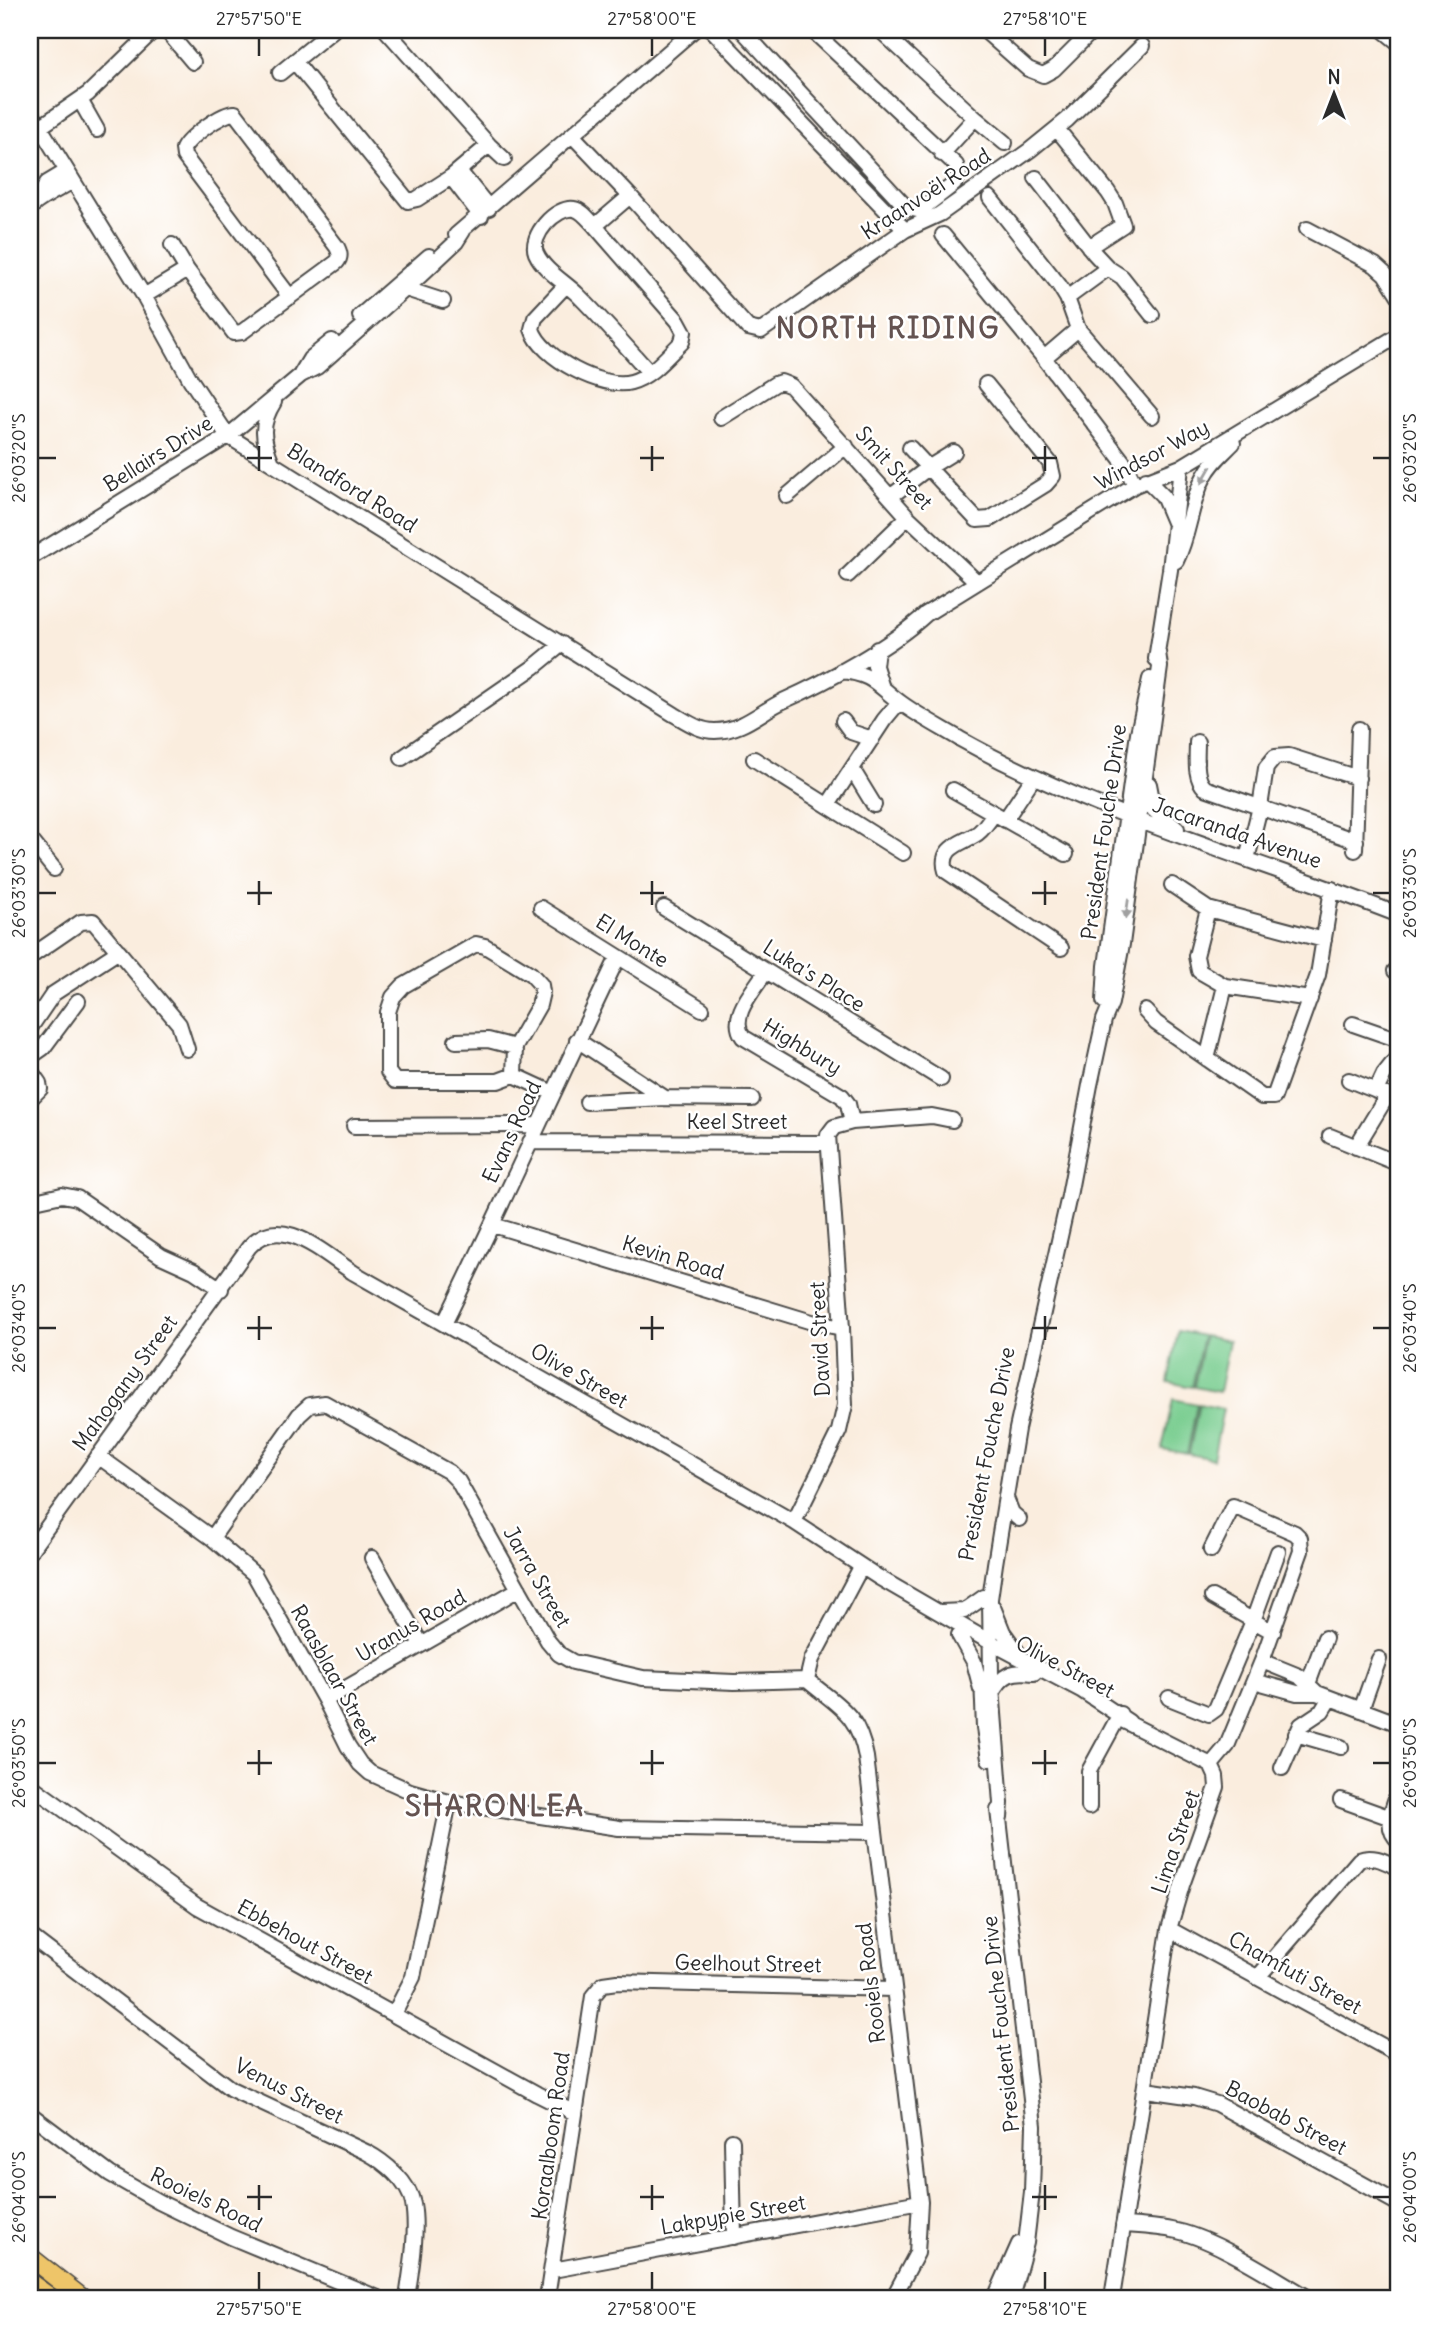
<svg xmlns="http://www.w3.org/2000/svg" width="1429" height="2328" font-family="Delius,sans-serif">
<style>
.green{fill:#79cd90;stroke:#527c5e;stroke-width:2}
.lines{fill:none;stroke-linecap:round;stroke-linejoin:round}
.minor-casing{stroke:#4a4846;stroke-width:18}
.major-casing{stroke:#4a4846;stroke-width:21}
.minor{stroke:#fff;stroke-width:14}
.major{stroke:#eec569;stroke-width:18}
.oneway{fill:#a0a0a0}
.ticks{fill:none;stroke:#2b2b2b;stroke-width:2.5}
.labels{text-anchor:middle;stroke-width:5;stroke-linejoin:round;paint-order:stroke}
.street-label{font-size:21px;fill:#2b2b2b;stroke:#fff}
.district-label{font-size:28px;font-weight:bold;letter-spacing:2px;fill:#645351;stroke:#fff}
.neatline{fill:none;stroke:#2b2b2b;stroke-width:2.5}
.ticks-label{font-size:18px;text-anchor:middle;fill:#2b2b2b}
</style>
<rect width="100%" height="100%" fill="#fff"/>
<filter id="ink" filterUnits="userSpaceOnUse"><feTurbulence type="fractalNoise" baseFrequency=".0143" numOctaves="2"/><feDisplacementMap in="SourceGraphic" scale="14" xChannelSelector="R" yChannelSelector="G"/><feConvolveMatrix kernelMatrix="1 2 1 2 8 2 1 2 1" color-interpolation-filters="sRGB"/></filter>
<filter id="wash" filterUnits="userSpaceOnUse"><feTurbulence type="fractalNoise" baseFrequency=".00686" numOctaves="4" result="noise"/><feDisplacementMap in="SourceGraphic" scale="28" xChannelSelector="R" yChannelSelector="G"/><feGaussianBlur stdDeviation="1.57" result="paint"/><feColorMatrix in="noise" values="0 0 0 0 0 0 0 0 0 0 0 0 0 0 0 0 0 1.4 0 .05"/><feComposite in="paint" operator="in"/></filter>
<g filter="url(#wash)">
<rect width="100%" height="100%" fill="#faedde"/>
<!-- green -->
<path class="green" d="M1178,1331L1203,1336L1192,1387L1168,1382Z
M1204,1336L1229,1341L1219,1392L1194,1387Z
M1173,1399L1197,1404L1187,1454L1162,1449Z
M1199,1404L1223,1409L1213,1459L1189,1454Z"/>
</g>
<g filter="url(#ink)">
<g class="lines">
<defs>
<path id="minor" d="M166,30L193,62
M386,30L489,145L504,159
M712,30L905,230
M742,30L907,208L917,210L923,208L954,184L959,174L956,165L812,30
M880,30L975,118L1005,143
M984,30L1028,69L1043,75L1054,69L1093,30
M1383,30L1399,43
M295,62L408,201L417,199L451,177L489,145
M280,73L333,30
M80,100L97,130
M30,111L144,296L190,379L228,436L675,715C687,722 700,731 715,731C742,731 760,712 783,701C828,681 890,647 926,614L1135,485L1181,467L1399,335
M40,127L88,94L154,30
M1057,129L1108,192L1115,203L1123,225L1089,247
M573,136L630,196L748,328L761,331L905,230L940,214L1030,150L1067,120L1142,46
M942,154L975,118
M459,171L489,208
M451,177L481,216
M1036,178L1094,253L1108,268L1122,277L1152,315
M990,198L1059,285L1067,298L1078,329L1152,416
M38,200L47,183L67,171
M30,209C36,199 61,189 72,181
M595,226L630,196
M1307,229L1375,265L1385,274L1399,296
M456,235L694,30
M943,235L1044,358L1124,463L1135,485
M172,245L187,270L234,333L242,332L337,262C341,257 340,253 337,247L235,113C223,112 188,138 183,149L184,156L290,297
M566,285L535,318L532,329C541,358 603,390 631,382C651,377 668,355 682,342L684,332L678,321L595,226C589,220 582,210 574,209C556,206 529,236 536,253C544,271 565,282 578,295C603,320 626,346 649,372
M406,289L443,301
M144,296L187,270
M1067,298L1108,268
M360,316L429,256
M1044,358L1078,329
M301,374L310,359L332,341
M721,418L775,384L781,382L791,386L908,517L977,582
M910,448L977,520L990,519L1046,484L1053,476L1050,463L986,384
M272,463C262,439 260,424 274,402
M1146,479L1163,496L1174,522
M787,496L846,446
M890,497L928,468L954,452
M30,558L228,436L301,375L317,367L421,275L456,242L463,231
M1176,561C1190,534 1190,503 1204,477C1211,463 1222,454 1233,443
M848,575L908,517
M877,649L875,666L881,685
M1156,659L1170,570L1181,467
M841,671C875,674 877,686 901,703C919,716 940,727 960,739C1099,817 1252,857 1399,915
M843,721L851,732L872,739
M1197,742C1197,757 1194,778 1205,788L1356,841
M402,758L534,667L562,644
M754,759L903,853
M852,769L874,805
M1149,784L1154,810L1177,829
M953,790L1066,854
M828,805L884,720L899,702
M994,814C988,821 983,831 975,835C960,844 939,848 946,871L1061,948
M1005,820L1033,778
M30,839L54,869
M1355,850L1359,729
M1247,859L1260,807L1266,768L1275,757L1289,756L1358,778
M1172,885L1208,909L1324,940
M541,908L702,1009
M664,908L941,1079
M1208,909L1196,956L1199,971L1225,986L1310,999
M476,944L485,946L531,974L541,985L542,992L539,1005L515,1047L514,1075L498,1081H395L388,1072V1012L393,997L403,986Z
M30,957L81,922L93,921L179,1024L187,1049
M766,971C755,989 728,1016 743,1037L842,1096L848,1104L852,1122
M1395,971L1399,972
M1104,1001L1106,966L1138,733L1150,679
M1145,1011L1156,1023L1262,1097H1274L1318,975L1332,889
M1353,1024L1399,1040
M30,1028L53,994L119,951
M577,1040L665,1098
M456,1041L488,1040L515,1047
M30,1057L43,1048L78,1001
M1207,1059L1225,986
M30,1070L39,1083L40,1089L30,1099
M514,1075L553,1093
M1349,1080L1399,1100
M1376,1091L1384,1074L1399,1055
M587,1102L665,1098L752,1099
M354,1126L538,1125
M1330,1136L1399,1164
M530,1142L827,1143
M1356,1147L1387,1096
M30,1202L62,1195L77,1198L161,1256L194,1271L221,1289
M493,1225L812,1322L842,1328
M444,1324C504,1202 559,1079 618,957
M98,1456L212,1538L254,1574L325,1700L348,1746L360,1764L370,1773L410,1791L449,1802L619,1828L874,1832
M1006,1498L1012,1513L1019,1519
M794,1522L839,1431L845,1405L842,1328L828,1135L834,1127L852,1122L932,1116L952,1120
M212,1538L299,1415L310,1405L325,1403L449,1472L458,1481L548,1641L559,1654L573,1662L643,1678L734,1682L807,1680
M30,1551L249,1247C280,1211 324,1254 354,1273L794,1522L878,1577L990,1642L1081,1690L1129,1722
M372,1558L421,1644
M1212,1597L1273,1632
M993,1607L1003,1632L1018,1653
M941,1612L964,1611L984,1597
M959,1635L974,1662L981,1689
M1262,1661L1299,1676L1317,1693L1399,1724
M982,1679L984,1728L989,1759
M807,1680C839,1707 858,1713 866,1757L920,2202L917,2253L893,2298
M807,1680L812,1659L861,1567
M1254,1681L1297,1693H1317
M1305,1692L1325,1638
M992,1693C1003,1674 1012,1670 1034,1673
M1169,1698L1209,1714L1216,1709L1253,1621L1278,1552
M325,1700L519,1589
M1361,1710L1379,1659
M1120,1719L1211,1765
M1296,1734L1341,1747
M1282,1768L1301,1725L1322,1711L1330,1698
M30,1785L197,1906L537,2094L575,2113
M1399,1790C1393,1806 1383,1828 1399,1841
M1341,1800L1391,1818
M1089,1807V1771L1120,1714
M998,1810L1034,2126L1032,2192L1026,2243L1011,2298
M1000,1817L1001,1803L991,1675L990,1599L995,1564L1017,1429L1069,1196L1090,1085L1104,1020L1111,1003L1122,944L1160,667L1158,652
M1169,1929L1399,2055
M30,1936L231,2089L366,2152C385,2162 409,2182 413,2204C418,2232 411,2271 407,2298
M1258,1977L1359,1860C1373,1854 1386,1862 1399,1868
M394,2014L413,1977L449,1802
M1146,2090L1194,2097L1217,2104L1399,2204
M30,2114L110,2174L159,2202L231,2237L378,2298
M732,2141L734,2237
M1123,2225C1139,2226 1156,2227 1172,2230C1213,2237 1272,2277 1309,2298
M553,2270L920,2202
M547,2298L593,1996L603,1984L617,1982L892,1989
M995,2298L1019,2244
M1112,2298L1169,1929L1182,1885L1217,1787L1216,1776L1211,1765L1227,1746L1262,1661L1301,1551L1300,1538L1295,1533L1233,1506L1211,1550"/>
<path id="major" d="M30,2257L82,2298
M30,2283L51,2298"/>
</defs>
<!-- minor casing -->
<use href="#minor" class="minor-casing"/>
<!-- major casing -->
<use href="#major" class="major-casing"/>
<!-- minor -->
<use href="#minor" class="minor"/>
<!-- major -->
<use href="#major" class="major"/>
</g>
<!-- one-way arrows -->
<defs><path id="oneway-solid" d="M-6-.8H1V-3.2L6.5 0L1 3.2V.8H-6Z" transform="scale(1.75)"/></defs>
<g class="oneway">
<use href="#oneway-solid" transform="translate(1206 475) rotate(120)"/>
<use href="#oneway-solid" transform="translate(1127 909) rotate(98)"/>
</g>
</g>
<!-- ticks -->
<path class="ticks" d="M259,38V56M652,38V56M1045,38V56M259,446V471M652,446V471M1045,446V471M38,458H56M247,458H272M640,458H664M1032,458H1057M1373,458H1390M259,881V905M652,881V905M1045,881V905M38,893H56M247,893H272M640,893H664M1032,893H1057M1373,893H1390M259,1316V1340M652,1316V1340M1045,1316V1340M38,1328H56M247,1328H272M640,1328H664M1032,1328H1057M1373,1328H1390M259,1750V1775M652,1750V1775M1045,1750V1775M38,1763H56M247,1763H272M640,1763H664M1032,1763H1057M1373,1763H1390M259,2185V2210M652,2185V2210M1045,2185V2210M38,2197H56M247,2197H272M640,2197H664M1032,2197H1057M1373,2197H1390M259,2272V2290M652,2272V2290M1045,2272V2290"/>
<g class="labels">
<!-- street labels -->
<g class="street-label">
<text transform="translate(926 194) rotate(-33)" y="7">Kraanvoël Road</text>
<text transform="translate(158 454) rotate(-32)" y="7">Bellairs Drive</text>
<text transform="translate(1152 455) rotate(-28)" y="7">Windsor Way</text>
<text transform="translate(894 468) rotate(48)" y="7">Smit Street</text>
<text transform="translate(352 488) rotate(32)" y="7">Blandford Road</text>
<text transform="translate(1104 832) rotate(-82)" y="7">President Fouche Drive</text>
<text transform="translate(1237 833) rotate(19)" y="7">Jacaranda Avenue</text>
<text transform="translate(632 941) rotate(32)" y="7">El Monte</text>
<text transform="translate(814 976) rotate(32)" y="7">Luka's Place</text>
<text transform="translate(802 1047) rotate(31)" y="7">Highbury</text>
<text x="737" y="1129">Keel Street</text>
<text transform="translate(512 1132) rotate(-65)" y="7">Evans Road</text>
<text transform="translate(673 1258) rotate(17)" y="7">Kevin Road</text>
<text transform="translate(820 1339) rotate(-93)" y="7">David Street</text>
<text transform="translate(579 1376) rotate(30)" y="7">Olive Street</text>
<text transform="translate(125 1383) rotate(-54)" y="7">Mahogany Street</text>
<text transform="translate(987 1454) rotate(-79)" y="7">President Fouche Drive</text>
<text transform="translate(537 1577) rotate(60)" y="7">Jarra Street</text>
<text transform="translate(411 1626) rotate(-30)" y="7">Uranus Road</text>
<text transform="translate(1065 1667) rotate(28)" y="7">Olive Street</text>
<text transform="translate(334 1675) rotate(61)" y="7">Raasblaar Street</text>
<text transform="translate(1176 1842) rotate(-71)" y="7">Lima Street</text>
<text transform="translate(305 1942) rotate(29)" y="7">Ebbehout Street</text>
<text transform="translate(748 1964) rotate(1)" y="7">Geelhout Street</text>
<text transform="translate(1295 1973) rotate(29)" y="7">Chamfuti Street</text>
<text transform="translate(871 1983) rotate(-97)" y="7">Rooiels Road</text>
<text transform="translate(1001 2024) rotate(-96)" y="7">President Fouche Drive</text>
<text transform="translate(289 2091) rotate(27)" y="7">Venus Street</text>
<text transform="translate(1286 2118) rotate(28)" y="7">Baobab Street</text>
<text transform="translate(551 2136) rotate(-82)" y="7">Koraalboom Road</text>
<text transform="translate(206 2200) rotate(26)" y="7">Rooiels Road</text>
<text transform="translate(733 2215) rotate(-10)" y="7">Lakpypie Street</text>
</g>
<!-- district labels -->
<g class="district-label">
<text x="888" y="338">NORTH RIDING</text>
<text x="495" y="1816">SHARONLEA</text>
</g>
</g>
<!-- margin -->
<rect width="1429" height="2328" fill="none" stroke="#fff" stroke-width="77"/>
<!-- north arrow -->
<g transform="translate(1334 94)" stroke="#ffffff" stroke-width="5" paint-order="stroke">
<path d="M0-5L12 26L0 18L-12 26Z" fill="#2b2b2b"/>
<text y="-10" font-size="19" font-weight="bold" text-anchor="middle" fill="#2b2b2b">N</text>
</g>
<rect x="38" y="38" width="1352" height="2252" class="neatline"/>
<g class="ticks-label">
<text x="259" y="25">27°57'50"E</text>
<text x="652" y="25">27°58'00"E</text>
<text x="1045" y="25">27°58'10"E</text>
<text transform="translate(19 458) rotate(-90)" y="6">26°03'20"S</text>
<text transform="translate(1410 458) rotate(-90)" y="6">26°03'20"S</text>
<text transform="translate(19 893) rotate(-90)" y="6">26°03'30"S</text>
<text transform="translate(1410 893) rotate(-90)" y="6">26°03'30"S</text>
<text transform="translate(19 1328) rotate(-90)" y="6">26°03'40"S</text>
<text transform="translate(1410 1328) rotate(-90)" y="6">26°03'40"S</text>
<text transform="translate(19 1763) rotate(-90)" y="6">26°03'50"S</text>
<text transform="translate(1410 1763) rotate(-90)" y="6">26°03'50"S</text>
<text transform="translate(19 2197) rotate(-90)" y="6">26°04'00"S</text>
<text transform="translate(1410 2197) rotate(-90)" y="6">26°04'00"S</text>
<text x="259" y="2315">27°57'50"E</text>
<text x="652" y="2315">27°58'00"E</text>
<text x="1045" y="2315">27°58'10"E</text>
</g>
</svg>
